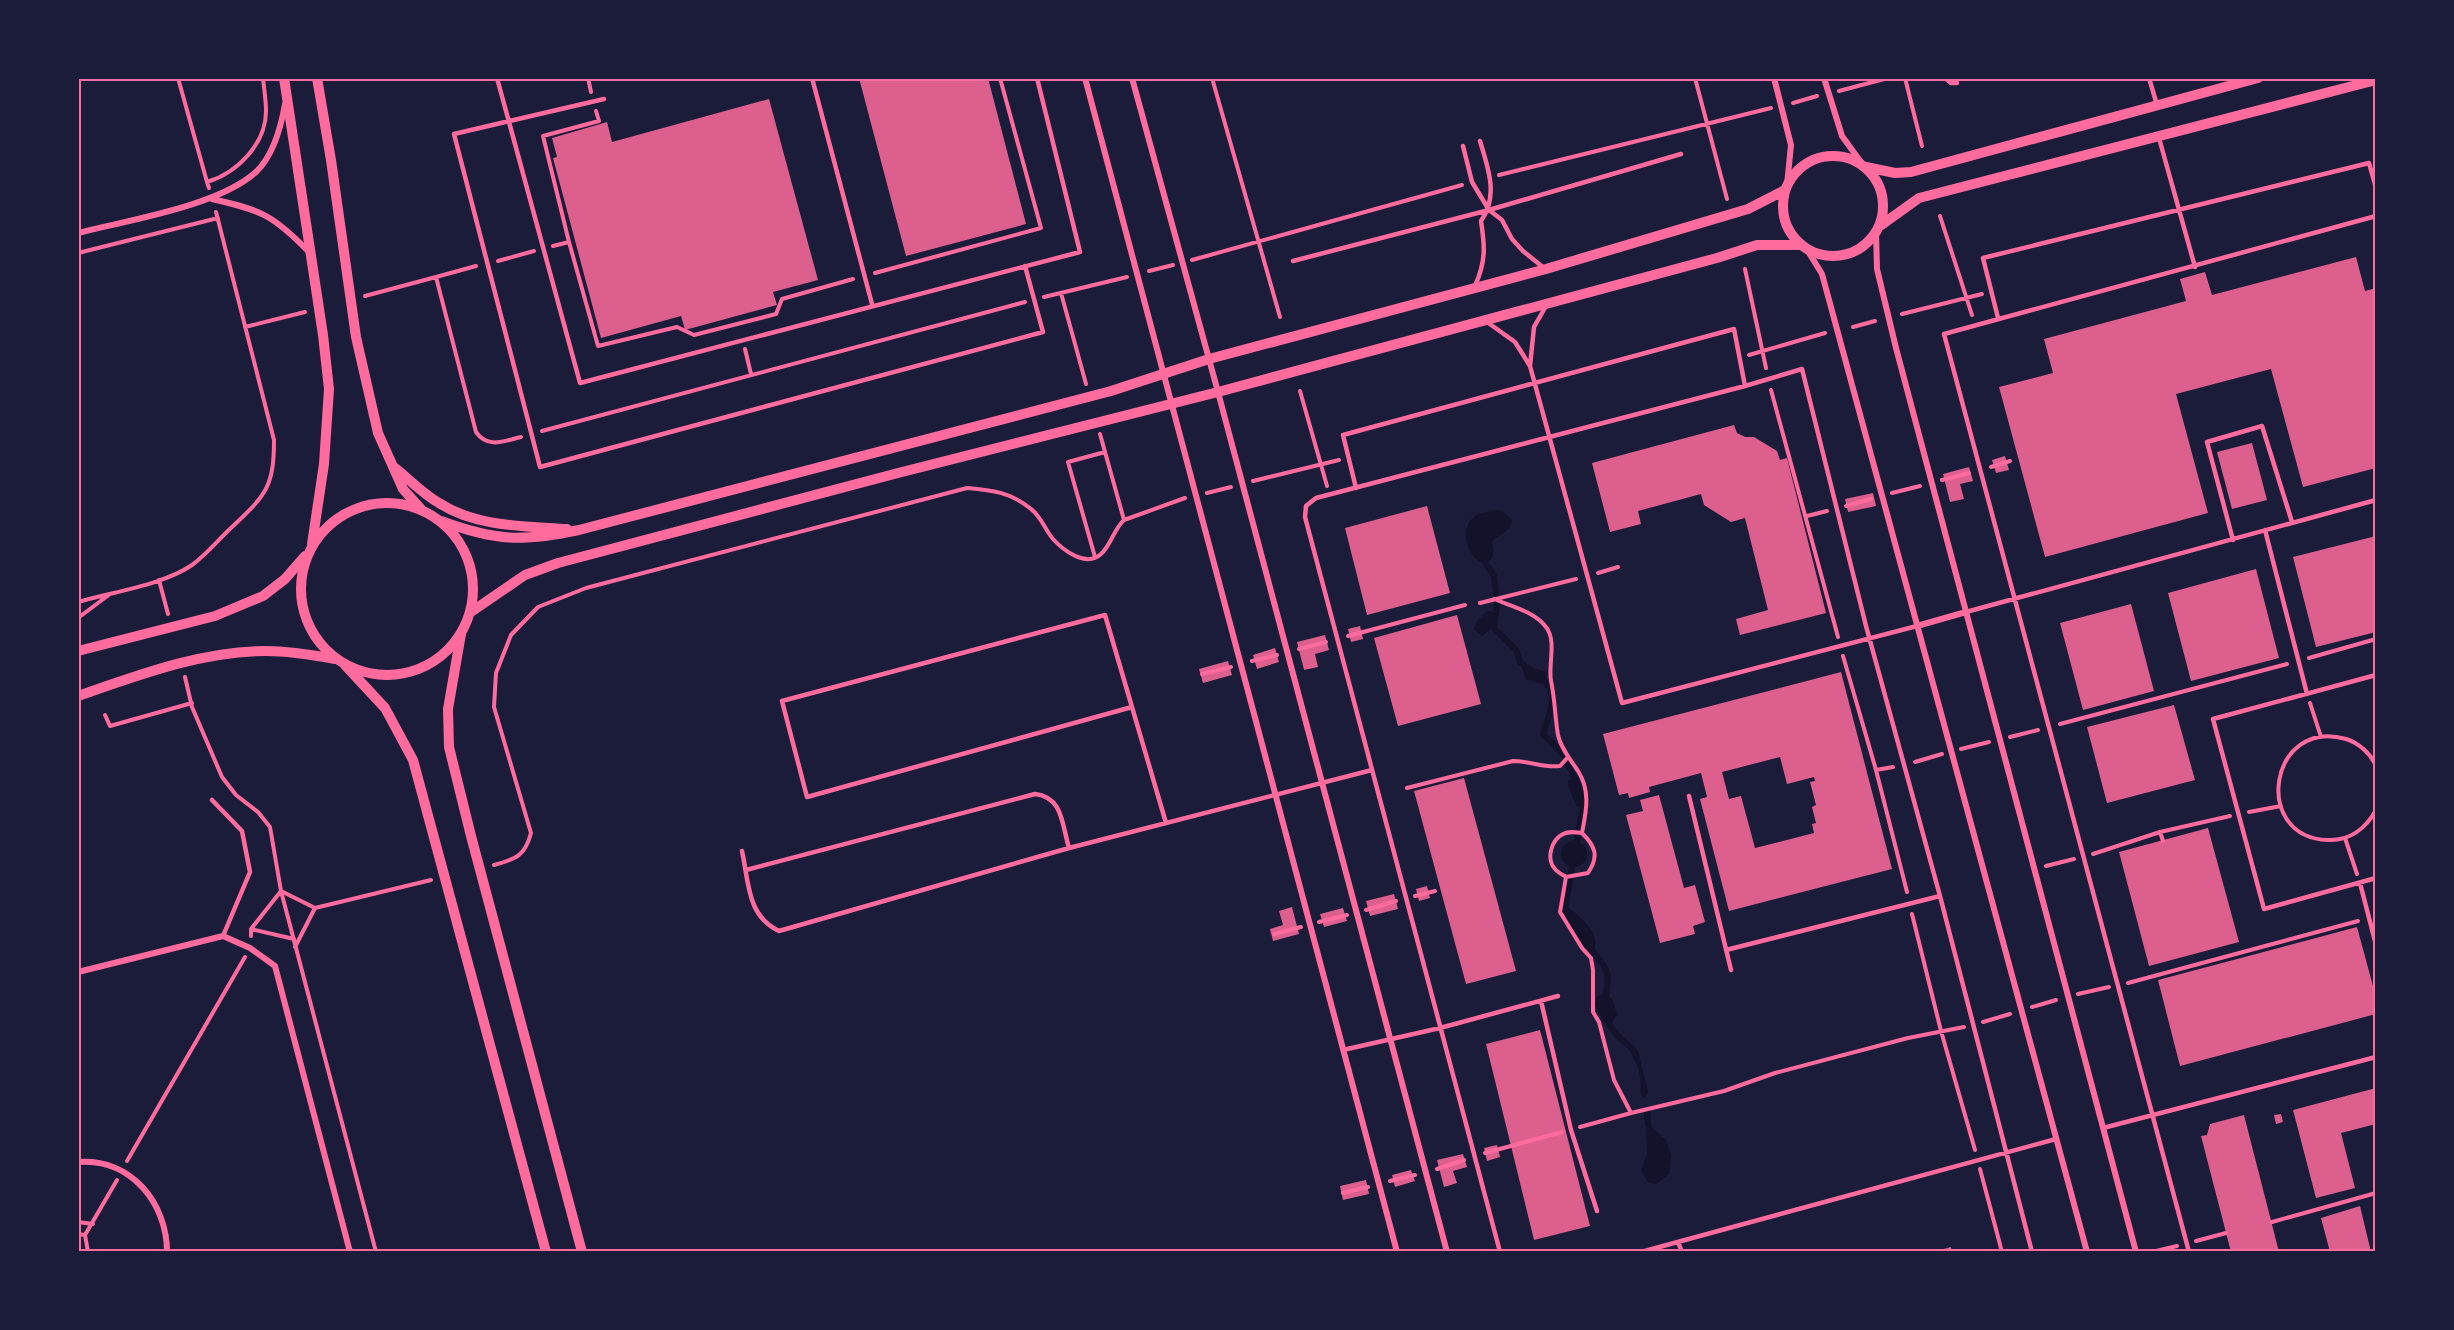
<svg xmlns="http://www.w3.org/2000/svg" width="2454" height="1330" font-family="Montserrat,sans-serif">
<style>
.water{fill:#12122b}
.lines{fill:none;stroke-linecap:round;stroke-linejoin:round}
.stream{stroke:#12122b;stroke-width:6}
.building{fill:#dd5f8e;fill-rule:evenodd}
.path{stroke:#ff6b9d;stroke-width:4}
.service{stroke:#ff6b9d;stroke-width:4.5}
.minor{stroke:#ff6b9d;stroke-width:6}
.tertiary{stroke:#ff6b9d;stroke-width:10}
.neatline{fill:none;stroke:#ff6b9d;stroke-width:2}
</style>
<rect width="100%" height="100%" fill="#1b1b3a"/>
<!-- water -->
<path class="water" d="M1497,510L1504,512L1512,520C1510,534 1499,533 1492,542C1494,551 1495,558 1486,564C1468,561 1458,529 1474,517C1480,512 1489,512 1497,510Z
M1487,611H1495L1498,613V623L1482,636L1474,629L1476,622Z
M1520,662L1547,673L1546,682L1541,684L1526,679Z
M1576,775L1583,791V806L1577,807L1568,786V781Z
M1561 854a13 13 0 1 1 26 0a13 13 0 1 1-26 0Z
M1569,908C1582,918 1602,934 1593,952C1580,948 1566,921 1565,909Z
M1605,993L1612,999L1617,1014L1612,1022L1608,1024L1602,1020L1595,1004L1597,997Z
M1625,1042L1634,1046L1638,1051L1648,1092L1645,1098L1641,1096C1641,1067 1638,1067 1625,1042Z
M1648,1124L1666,1140L1671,1156L1669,1174L1656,1184L1648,1182L1642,1173C1642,1166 1645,1161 1647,1154C1649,1144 1643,1134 1648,1124Z"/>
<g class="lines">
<!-- stream -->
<path class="stream" d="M1486,564L1494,576L1496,594
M1497,603L1494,628L1516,650L1520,662L1526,667
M1541,678C1561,693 1549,714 1543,734L1563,754L1577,782
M1575,850L1583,806L1581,798
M1568,914L1565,909L1573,860
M1588,945L1604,966L1608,975L1606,1000
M1607,1017C1609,1030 1621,1039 1632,1048
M1647,1112L1648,1124"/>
</g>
<!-- building -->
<path class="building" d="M859,78H988L1026,224L906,256Z
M769,99L818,280L773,292L777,305L685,330L681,316L601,338L553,158L557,157L552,138L607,122L612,142Z
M2356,257L2365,291L2376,288V468L2303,487L2271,369L2176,394L2208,513L2045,557L1999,387L2053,373L2044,339L2186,301L2180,279L2205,272L2212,295Z
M1734,425L1737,433L1745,437H1754L1777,451L1780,460L1787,458L1826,613L1740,635L1736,619L1768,610L1745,518L1731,522L1704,505L1701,494L1638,511L1641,524L1610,532L1592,463Z
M2252,443L2267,500L2232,509L2217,452Z
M2005,456L2009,470L1996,473L1992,460Z
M1969,467L1973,481L1960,484L1964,499L1950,502L1943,474Z
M1873,493L1876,506L1848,512L1845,499Z
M1427,506L1450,593L1367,615L1345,528Z
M2376,536V632L2316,647L2293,557Z
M2256,569L2279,658L2191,681L2168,593Z
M2131,604L2154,691L2083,710L2060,623Z
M1457,615L1481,704L1398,726L1374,638Z
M1360,626L1363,639L1351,642L1348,629Z
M1325,635L1329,650L1315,654L1318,667L1304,670L1297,642Z
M1275,648L1279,662L1257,669L1253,655Z
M1228,661L1232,675L1203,683L1199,669Z
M1841,672L1892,869L1729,911L1700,799L1707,797L1701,773L1649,787L1650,792L1629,798L1628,793L1619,795L1603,734ZM1780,757L1787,784L1814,777L1815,781L1810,782L1816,805L1812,807L1816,823L1812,824L1814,833L1755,848L1741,796L1729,799L1722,772Z
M2174,705L2195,780L2107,803L2087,727Z
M1464,778L1516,971L1466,984L1414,791Z
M1659,795L1684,888L1695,885L1705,922L1693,926L1695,934L1660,943L1626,815L1643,811L1640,800Z
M2208,828L2239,942L2149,966L2119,852Z
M1427,886L1430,898L1419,901L1416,889Z
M1394,894L1398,909L1370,916L1366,901Z
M1292,907L1299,934L1273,941L1270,929L1283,925L1279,911Z
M1343,908L1347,921L1324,927L1320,914Z
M2357,927L2376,997V1014L2180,1066L2158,980Z
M1540,1030L1590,1226L1534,1240L1486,1044Z
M2376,1088V1124L2341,1133L2355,1188L2316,1198L2293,1110Z
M2281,1114L2283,1122L2276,1124L2274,1115Z
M2244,1115L2279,1252H2231L2201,1136L2207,1135L2210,1124Z
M1497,1145L1500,1157L1487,1161L1484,1148Z
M1463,1154L1467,1167L1453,1171L1457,1183L1444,1187L1437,1160Z
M1411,1170L1415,1181L1395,1187L1392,1175Z
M1366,1180L1369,1194L1343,1200L1340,1186Z
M2360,1206L2371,1252H2330L2321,1218Z
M1951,1247L1952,1252H1936V1251Z"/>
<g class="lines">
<!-- path -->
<path class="path" d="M178,78L207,182
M588,78L591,92
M1212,78L1280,317
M1695,78L1727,199
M1905,78L1922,146
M1839,91L1888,78
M1793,103L1817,96
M1499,175L1771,108
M209,188L207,182C237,173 266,144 266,111C266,100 264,89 263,78
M1940,216L1972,315
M569,242L598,346L677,327L694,335L776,314L782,299L853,279
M553,246L569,242L543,136L599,121L596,111
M78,253L218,218
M1192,260L1462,185
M498,261L534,251
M1745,269L1766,368
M1149,271L1173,265
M875,273L1041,228L1000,78
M436,277L476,266
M1061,293L1086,384
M365,296L436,277L476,432C488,449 504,441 521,437
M1044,297L1127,277
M1902,314L1982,294
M245,327L305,312
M1853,327L1875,321
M745,349L751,374
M1749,355L1825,333
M1771,390L1838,637
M1300,391L1327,486
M542,431L1025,302
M1100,434L1124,520
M1991,467L2010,461
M1942,480L1969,473
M1253,481L1339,460
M1207,493L1231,487
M1892,493L1920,486
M1846,506L1871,499
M1807,516L1827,511
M1095,557L1068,462L1105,452
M1598,573L1618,567
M159,580L168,614
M1494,599C1511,606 1535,612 1546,627C1557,641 1548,664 1551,681C1555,699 1555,718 1558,735C1561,749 1571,760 1578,771C1591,791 1586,812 1582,833C1596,847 1599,856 1588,873L1566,877
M78,602C112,592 163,585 192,565C206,555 219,539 232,527C266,495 274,487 274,440L216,212
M1480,603L1576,579
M78,618L110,594
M1348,636L1465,605
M1299,649L1326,642
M1843,656L1876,770L1907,892
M2309,658L2376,639
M1252,661L1277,655
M1202,674L1231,667
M185,677L192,707L222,777L236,795L258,812L270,827L281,891L376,1252
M2310,703L2321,737
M105,715L110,726L192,703
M2060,724L2287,664
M2010,737L2038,730
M1961,749L1989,742
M1915,762L1942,754
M2376,766C2371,754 2359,743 2346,739C2269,717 2251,838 2328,840C2350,841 2366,828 2376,810
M1876,770L1893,767
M1407,788L1513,761C1530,761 1543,768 1560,766L1568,757
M2249,812L2281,806
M2160,832L2163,841
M1582,833C1575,832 1569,831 1563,834C1551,840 1546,859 1555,869C1557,872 1563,875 1566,877L1560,912L1582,948L1591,958L1593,970V1012L1599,1022L1614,1080L1631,1113L1724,1091L1775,1073L1908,1038L1964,1027
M2345,838L2357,874
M2093,854L2160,832L2230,816
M494,865C516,859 525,856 531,833L494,707L496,673L511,635L538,607L586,588L967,488C991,490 1011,492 1031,509C1041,516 1045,530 1053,539C1063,550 1086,568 1101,554C1111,545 1114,529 1124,520L1185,498
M2046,866L2074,859
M1415,896L1435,891
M1366,910L1396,901
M1912,914L1941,1031L1975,1150
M1319,922L1347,915
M251,929L294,939
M1274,934L1301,927
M251,936V929L281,891L315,908
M295,947L315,908L431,880
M2128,983L2358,921
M2078,994L2109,987
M2032,1007L2056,1000
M1983,1022L2010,1014
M1580,1127L1631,1113
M1485,1153L1562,1132
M127,1161L245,957
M1437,1169L1464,1160
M1980,1169L2002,1252
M1390,1181L1415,1175
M1343,1193L1368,1187
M78,1222L93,1224
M2272,1222L2376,1193
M78,1234L85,1235
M2196,1241L2226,1233
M88,1252L85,1235L117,1180
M2152,1252L2177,1246"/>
<!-- service -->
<path class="service" d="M497,78L580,383L1080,252L1037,78
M812,78L872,304
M1945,78L1951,83H1957
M2149,78L2157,105
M604,99L454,134L540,467L1043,332L1025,266
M2159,138L2195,267
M1463,146L1472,182L1489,210L1502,220L1512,239L1523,251L1544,268
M1293,261L1489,210L1681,154
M1475,286C1486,261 1485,247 1481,221C1499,196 1488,168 1480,141
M1546,306L1534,327L1530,366L1622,703L1917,626
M1998,318L1983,258L2369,163L2376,188
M1487,322L1515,342L1530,366
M1356,488L1343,435L1734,329L1745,386
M2265,530L2307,694
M2233,540L2207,442L2262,426L2292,522
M1966,612L2376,500
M2376,675L2213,719L2264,909L2376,878
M1132,707L807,797L782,701L1105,615L1166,823
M1689,796L1731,970
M212,800L242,831L250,872L223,936
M742,851C749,883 747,916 779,931L1069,848L1372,770
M746,870L1035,794C1063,797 1062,825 1069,848
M2360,883L2376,945
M1726,950L1940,896
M1541,1001L1571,1130L1597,1211
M1343,1050L1440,1028L1558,996
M2103,1128L2376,1057
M1678,1242L1682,1252
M1500,1252L1305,517L1306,506L1316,498L1745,386L1802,369L1866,626L1940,896L2032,1252
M1641,1252L2056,1139
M2189,1252L1944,334L2376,216"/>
<!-- minor -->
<path class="minor" d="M1085,78L1397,1252
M1132,78L1218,392L1447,1252
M1774,78L1791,145L1787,185
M1824,78L1842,136L1863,165
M212,199C261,210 273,215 308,251
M78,233C128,220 220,206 257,171C274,154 281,127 285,104
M1876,233L1877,269L1896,348L2136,1252
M1806,248L1822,274L2087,1252
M1917,626L1966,612
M78,972L223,936L250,948L275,966L350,1252
M78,1162C131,1158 167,1203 167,1252"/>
<!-- tertiary -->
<path class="tertiary" d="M284,78L323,335L329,389L324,464L312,544
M317,78L331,160L356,337L378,433L403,489L421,509
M1783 206a50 50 0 1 1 100 0a50 50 0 1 1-100 0Z
M1866,167L1895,173L1911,172L2258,78
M1880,226L1919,198L2376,80
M395,468C409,479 423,494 439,503C476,527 524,526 567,529
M301 589a86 86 0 1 1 172 0a86 86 0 1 1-172 0Z
M441,521C496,541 522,542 579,530L1111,391L1209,359L1546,269L1748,209L1785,190
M471,612L525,575L558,563L898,473L1218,392L1717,258L1757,245H1801
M461,634L448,709L449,747L471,836L582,1252
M78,651L215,616L263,596L285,579L305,556
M345,665L385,708L413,760L546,1252
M78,696C139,675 202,651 266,651C290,651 313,655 335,659"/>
</g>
<!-- border -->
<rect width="2454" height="1330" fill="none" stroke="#1b1b3a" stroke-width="159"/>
<rect x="80" y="80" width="2294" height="1170" class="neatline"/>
</svg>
